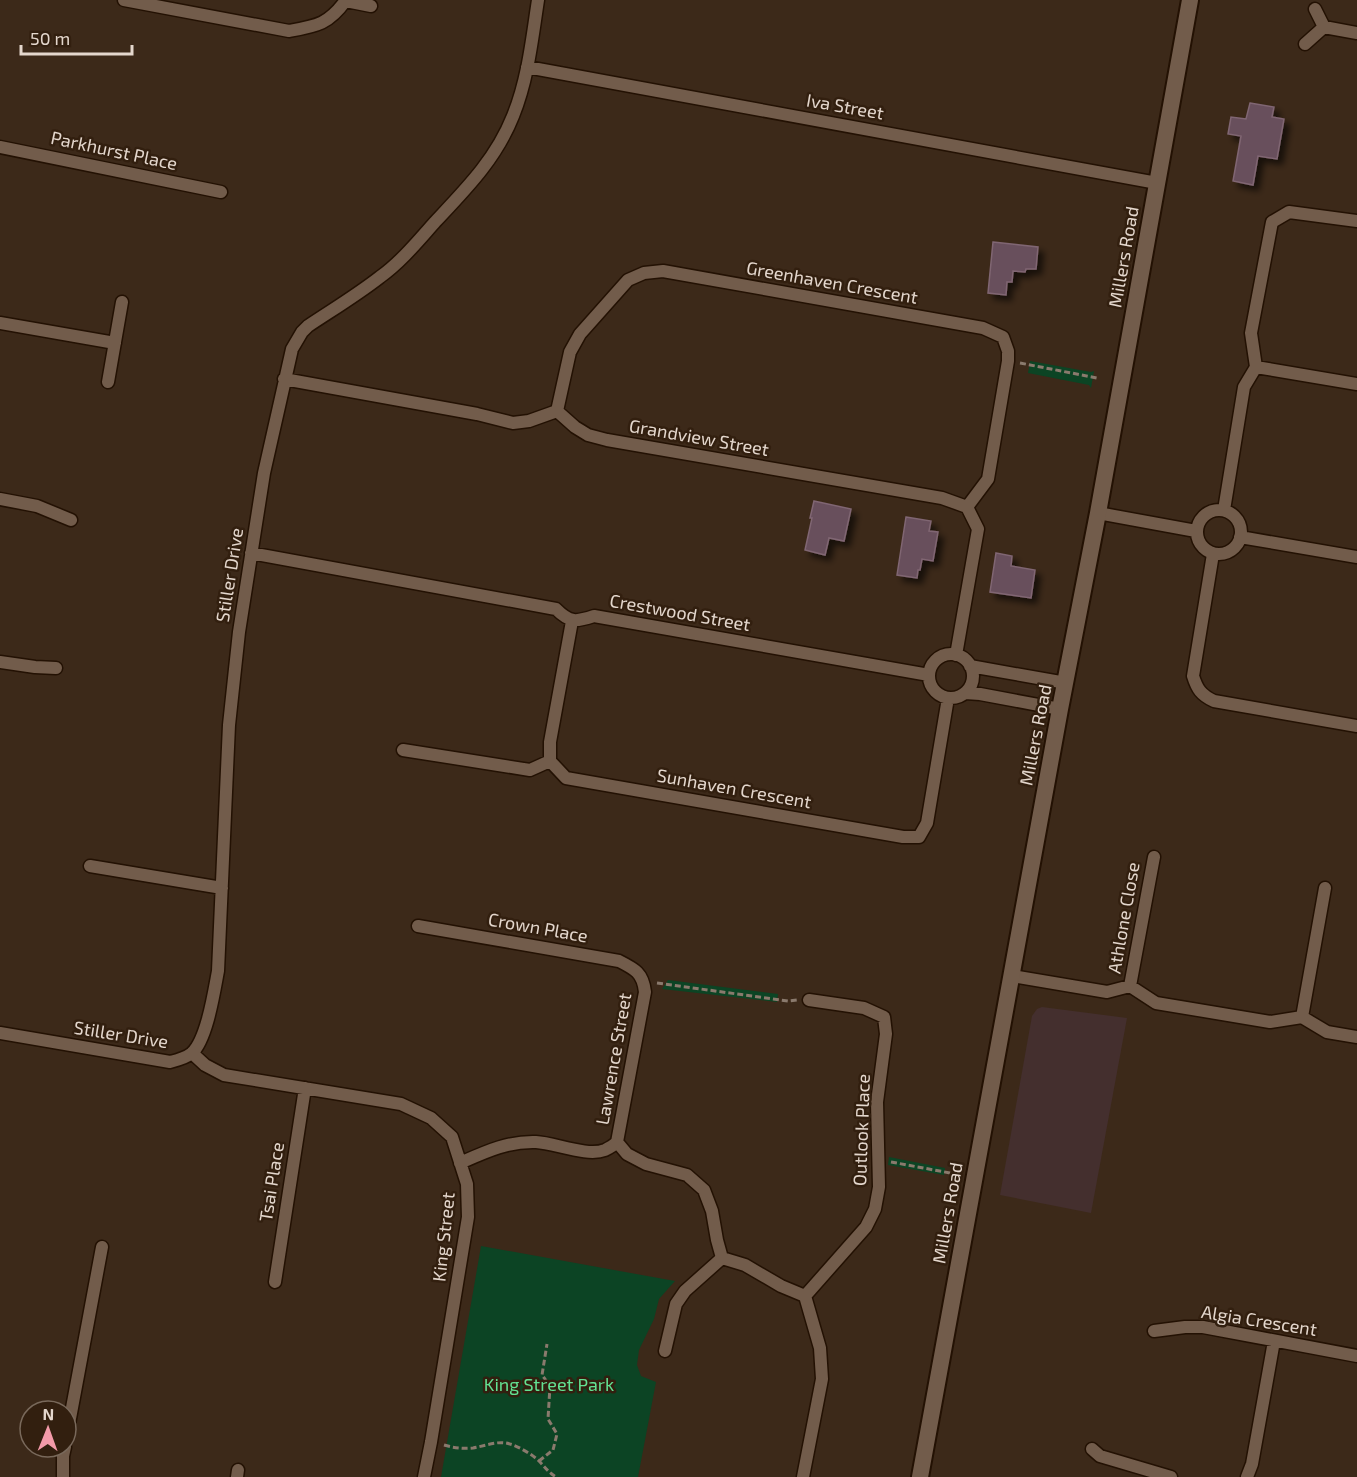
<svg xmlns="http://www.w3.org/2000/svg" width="1357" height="1477" font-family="'Exo 2',sans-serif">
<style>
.education{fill:#442f2e}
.green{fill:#0c4424}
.building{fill:#684f5c;stroke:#806673;stroke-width:1.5;filter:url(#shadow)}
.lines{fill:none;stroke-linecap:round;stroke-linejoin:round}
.minor-casing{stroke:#231103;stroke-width:15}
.tertiary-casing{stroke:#231103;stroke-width:20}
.path{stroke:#8a7a6d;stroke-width:3;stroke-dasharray:6 3;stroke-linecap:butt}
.minor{stroke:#725c4b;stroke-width:12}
.tertiary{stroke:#725c4b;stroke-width:16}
.labels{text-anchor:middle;stroke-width:5;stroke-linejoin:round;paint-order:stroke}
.street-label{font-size:18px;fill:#e4d7cd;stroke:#321f0f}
.park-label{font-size:18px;fill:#63e293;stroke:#321f0f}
</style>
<defs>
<filter id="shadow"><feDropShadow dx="5.5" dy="5.5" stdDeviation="3" flood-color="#0009"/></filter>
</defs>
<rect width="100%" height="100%" fill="#3c2919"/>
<!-- education -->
<path class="education" d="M1042,1007L1127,1018L1091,1213L1000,1195L1032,1016L1037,1009Z"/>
<!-- green -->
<path class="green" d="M1030,361L1091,372L1094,371L1091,388L1089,385L1028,373Z
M668,980L778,994L777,1002L662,989Z
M889,1157L945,1168L944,1175L888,1165Z
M481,1246L675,1281L659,1299L654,1319L639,1350L637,1365L641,1376L656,1382L638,1477H441Z"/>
<!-- building -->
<path class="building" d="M1250,103L1274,107L1272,117L1284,119L1277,159L1258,156L1253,185L1233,181L1241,136L1228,134L1231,117L1246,119Z
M993,242L1038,247L1036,269H1026L1025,272L1013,271L1012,282H1007L1006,295L988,293Z
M814,501L851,509L844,541L829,538L825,555L805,550L812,518H810Z
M906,517L931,521L929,531L938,532L933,561L922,559L920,570H918L917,578L897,575Z
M996,553L1012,556L1011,566L1035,570L1031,598L990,592Z"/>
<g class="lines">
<defs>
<path id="minor" d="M124,0L289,31C317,26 329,24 346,0
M346,1L371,6
M1324,27L1357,33
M1305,44L1324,27L1315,9
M527,67L1157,183
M0,147L221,192
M0,323L115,343
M1256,367L1357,384
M284,379L477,414L513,423L529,421L557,411L575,427L588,435L607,440L942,498L967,507L978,529L956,655
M108,382L122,302
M557,411L570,352L580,334L628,280L644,273L663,271L983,328L1003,337L1008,351V361L988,479L967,507
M0,499L37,506L71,520
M1197 532a22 22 0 1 1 44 0a22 22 0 1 1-44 0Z
M1224,510L1244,387L1256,367L1251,333L1272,222L1289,212L1357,221
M1098,513L1196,531
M1240,537L1357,557
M251,553L556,609C570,623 576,622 594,616L929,675
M1213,554L1193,676C1197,689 1201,695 1214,701L1357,726
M572,621L550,742V761L566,778L903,837H919L927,823L948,698
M929 676a22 22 0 1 1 44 0a22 22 0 1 1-44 0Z
M0,662L35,667L56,668
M970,666L1066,683
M965,693L980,694L1060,709
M403,750L530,770L550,761
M90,866L222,888
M418,926L619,961C635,969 643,973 645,992L617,1142
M1012,976L1107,992L1130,986L1156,1003L1270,1022L1302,1017L1327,1032L1357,1037
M1130,986L1154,857
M1302,1017L1325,888
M0,1033L170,1062C178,1060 186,1058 192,1053C207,1039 214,992 218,971L229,725L239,632L264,473L292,349L302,332L308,326C332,310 357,295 380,277C401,262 418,241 435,222C466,189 496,159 513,116C528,79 532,39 538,0
M192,1053L205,1065L224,1075L401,1104L431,1118L452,1137L467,1184L468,1217L431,1442L424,1477
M460,1163C485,1152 508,1141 536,1142C555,1143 587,1157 605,1150C609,1148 614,1145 617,1142L627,1154L646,1164L687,1175L704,1190L712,1211L717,1240L722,1258L745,1265L781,1286L805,1296
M275,1282L305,1088
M805,1296L866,1227L875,1209L879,1187L877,1102L886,1034L884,1017L864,1008L809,1000
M1154,1331L1185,1327H1203L1357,1356
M665,1351L676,1304L685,1291L722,1258
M66,1440L102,1247
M1092,1449L1100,1456L1171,1477
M63,1477V1456L65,1447
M237,1477L238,1470
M803,1477L822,1379L820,1348L805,1296
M1247,1477L1252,1464L1274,1341"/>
<path id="tertiary" d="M920,1477L1060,709L1098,513L1190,0"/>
</defs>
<!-- minor casing -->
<use href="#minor" class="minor-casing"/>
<!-- tertiary casing -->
<use href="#tertiary" class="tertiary-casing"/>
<!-- path -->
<path class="path" d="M1020,363L1097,378
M657,983L788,1001L797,1000
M891,1162L961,1175
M444,1445C454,1448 463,1449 473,1448C485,1446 498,1440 510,1444C518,1446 533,1455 539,1461C545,1467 548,1472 556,1477
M539,1461L553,1450L557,1434L548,1419L550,1386L542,1375L547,1344"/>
<!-- minor -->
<use href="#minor" class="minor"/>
<!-- tertiary -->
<use href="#tertiary" class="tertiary"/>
</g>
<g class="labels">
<!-- street labels -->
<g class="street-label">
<text transform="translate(845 107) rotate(10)" y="6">Iva Street</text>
<text transform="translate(114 151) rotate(12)" y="6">Parkhurst Place</text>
<text transform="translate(1124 257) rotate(-80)" y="6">Millers Road</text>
<text transform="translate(832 283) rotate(10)" y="6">Greenhaven Crescent</text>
<text transform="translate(699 438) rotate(10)" y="6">Grandview Street</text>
<text transform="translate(230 575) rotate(-81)" y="6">Stiller Drive</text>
<text transform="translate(680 613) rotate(10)" y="6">Crestwood Street</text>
<text transform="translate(1036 735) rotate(-79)" y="6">Millers Road</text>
<text transform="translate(734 789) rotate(10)" y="6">Sunhaven Crescent</text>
<text transform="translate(1124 918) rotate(-80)" y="6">Athlone Close</text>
<text transform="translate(538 928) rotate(10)" y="6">Crown Place</text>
<text transform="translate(121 1035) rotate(9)" y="6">Stiller Drive</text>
<text transform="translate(614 1059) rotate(-80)" y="6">Lawrence Street</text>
<text transform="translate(862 1130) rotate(-88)" y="6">Outlook Place</text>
<text transform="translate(272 1182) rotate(-81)" y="6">Tsai Place</text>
<text transform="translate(948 1213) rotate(-80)" y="6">Millers Road</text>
<text transform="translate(444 1237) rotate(-84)" y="6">King Street</text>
<text transform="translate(1259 1321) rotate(9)" y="6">Algia Crescent</text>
</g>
<!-- park labels -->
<g class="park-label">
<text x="549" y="1391">King Street Park</text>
</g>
</g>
<!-- north arrow -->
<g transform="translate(48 1429) rotate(1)"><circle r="28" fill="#321f0f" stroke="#79695b" stroke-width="1.5"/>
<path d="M0-4.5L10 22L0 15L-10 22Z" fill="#f39aa9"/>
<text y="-9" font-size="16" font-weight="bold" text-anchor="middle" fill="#e4d7cd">N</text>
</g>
<!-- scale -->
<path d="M21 45v9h111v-9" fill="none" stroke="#e4d7cd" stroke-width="3"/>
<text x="30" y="45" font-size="18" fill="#e4d7cd" stroke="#321f0f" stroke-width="4.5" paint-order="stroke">50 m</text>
</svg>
